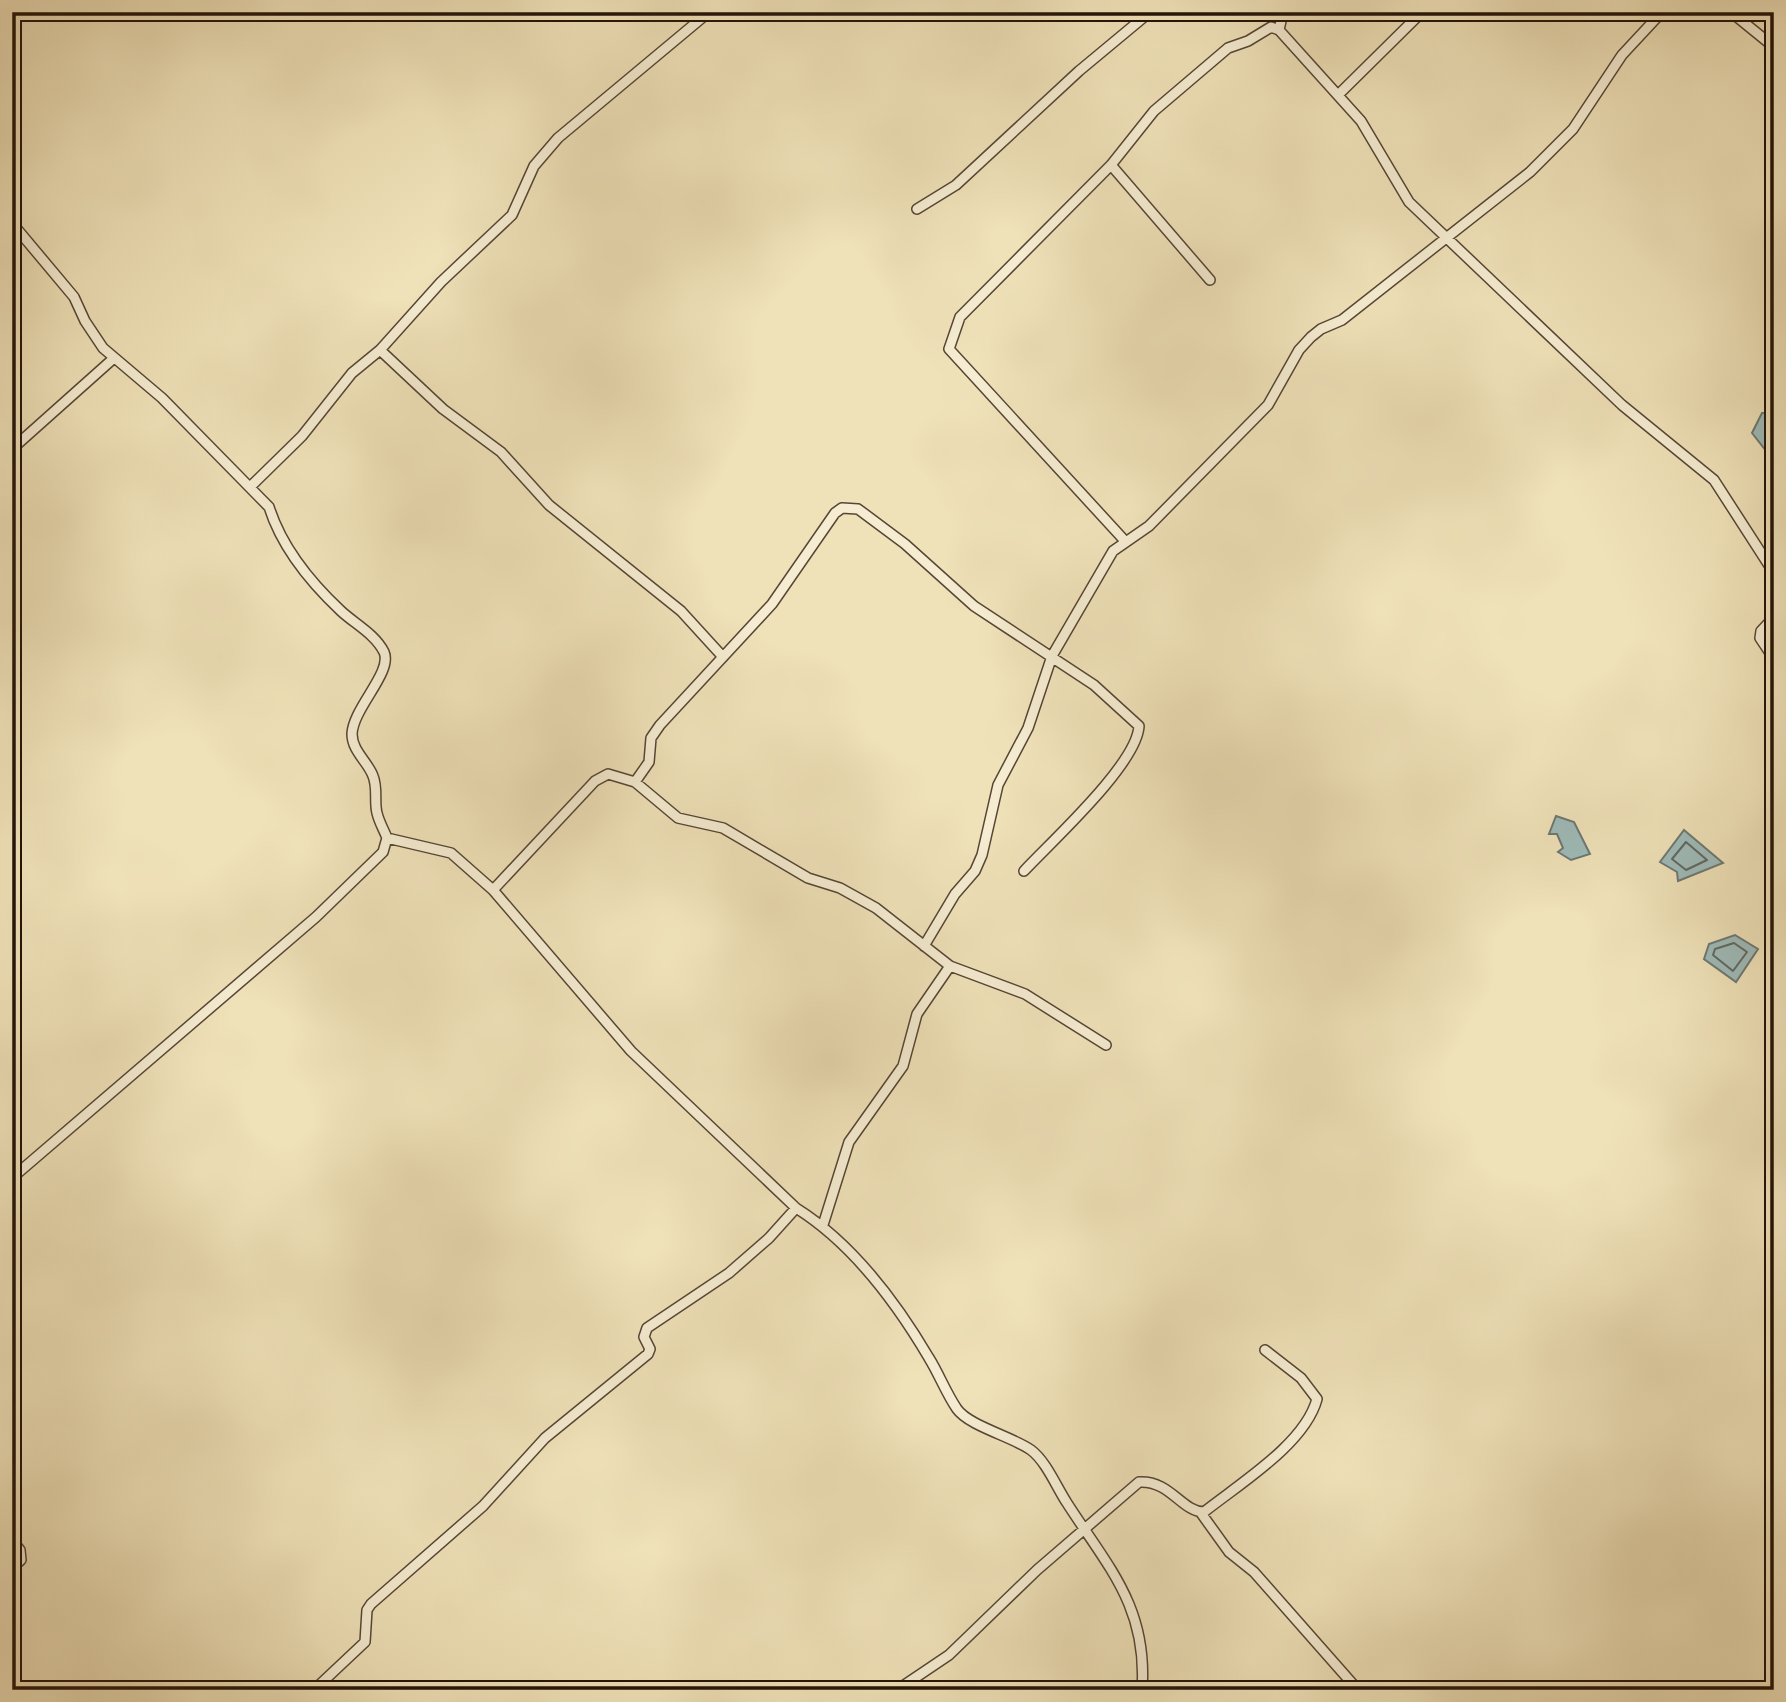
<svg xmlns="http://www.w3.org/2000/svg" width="1786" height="1702" font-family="'IM FELL Double Pica',serif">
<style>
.water{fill:#9ebbb9;stroke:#6d7873;stroke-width:2}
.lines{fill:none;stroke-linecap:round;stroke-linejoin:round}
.shore{stroke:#606761;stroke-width:2}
.street-casing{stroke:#564635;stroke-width:12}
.street{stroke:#f5ecd1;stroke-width:9}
</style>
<rect width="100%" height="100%" fill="#efe1b8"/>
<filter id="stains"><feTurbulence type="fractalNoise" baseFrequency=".00286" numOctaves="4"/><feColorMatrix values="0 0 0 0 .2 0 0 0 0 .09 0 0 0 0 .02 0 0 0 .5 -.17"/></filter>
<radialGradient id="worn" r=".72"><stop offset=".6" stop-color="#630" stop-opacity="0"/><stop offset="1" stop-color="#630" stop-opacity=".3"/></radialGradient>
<!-- water -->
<path class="water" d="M1762,413H1774V461L1752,433Z
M1556,816L1574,822L1590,854L1571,860L1558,852L1563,848L1557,834H1549Z
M1684,830L1723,863L1678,881L1677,872L1660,862Z
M1735,935L1758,949L1736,982L1704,959L1709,944Z"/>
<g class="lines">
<!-- shore -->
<path class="shore" d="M1686,842L1707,860L1686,870L1672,859Z
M1734,943L1747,952L1733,971L1713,955L1715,949Z"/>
<defs>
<path id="street" d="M1731,12L1774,47
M1279,30L1283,12
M1338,95L1422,12
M1111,165L1210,280
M917,209L956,185L1079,71L1150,12
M12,223L74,297L85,321L103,348L162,398L269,507C282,548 310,582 341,611C355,624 375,634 384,652C393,672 353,708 352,734C352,751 368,762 373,776C378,788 374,802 377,813C379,822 384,830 387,838L451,853L493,890L631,1051L796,1208C852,1243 896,1302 929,1358C939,1374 946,1393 957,1409C969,1426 1013,1437 1031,1450C1046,1461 1057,1488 1067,1503C1108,1567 1148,1607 1142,1690
M380,350L443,409L501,452L549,505L681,611L723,657
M12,449L114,358
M250,487L302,436L352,373L380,350L441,282L512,215L534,166L558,138L709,12
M1125,541L949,349L960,317L1111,165L1154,111L1228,48L1248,41L1271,27L1279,30L1361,121L1409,202L1622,405L1714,480L1774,573
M1774,617L1761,631L1760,638L1774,659
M635,782L649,762L651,738L660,725L772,604L835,513L842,508L858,509L905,544L974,606L1094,685L1139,726C1137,764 1052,841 1024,871
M493,890L595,781L608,774L635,782L678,818L723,828L808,878L840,888L876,908L950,966L1025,994L1106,1045
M924,946L955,894L975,871L982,855L998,785L1028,728L1052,656L1113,551L1149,526L1268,405L1299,350L1311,337L1321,329L1342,320L1530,172L1573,129L1622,55L1662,12
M12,1178L316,917L383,852L387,838
M823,1225L849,1142L903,1066L917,1014L950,966
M1201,1513L1229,1552L1254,1572L1358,1690
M12,1540L20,1550L21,1560L12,1568
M12,1681L20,1690
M314,1690L365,1642L367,1610L371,1604L483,1506L545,1438L648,1354L650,1349L644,1337L647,1328L729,1273L769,1238L796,1208
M897,1690L949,1655L1037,1570L1139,1482C1170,1480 1182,1512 1204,1512C1239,1484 1305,1444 1317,1399L1301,1378L1265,1350"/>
</defs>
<!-- street casing -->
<use href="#street" class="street-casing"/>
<!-- street -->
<use href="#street" class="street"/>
</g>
<!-- margin -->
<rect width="1786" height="1702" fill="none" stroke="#efe1b8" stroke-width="42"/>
<rect x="14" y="14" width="1758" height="1674" fill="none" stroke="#231309" stroke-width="3.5"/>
<rect x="21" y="21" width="1744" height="1660" fill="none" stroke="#231309" stroke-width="2"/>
<rect width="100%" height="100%" filter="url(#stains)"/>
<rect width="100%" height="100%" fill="url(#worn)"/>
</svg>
